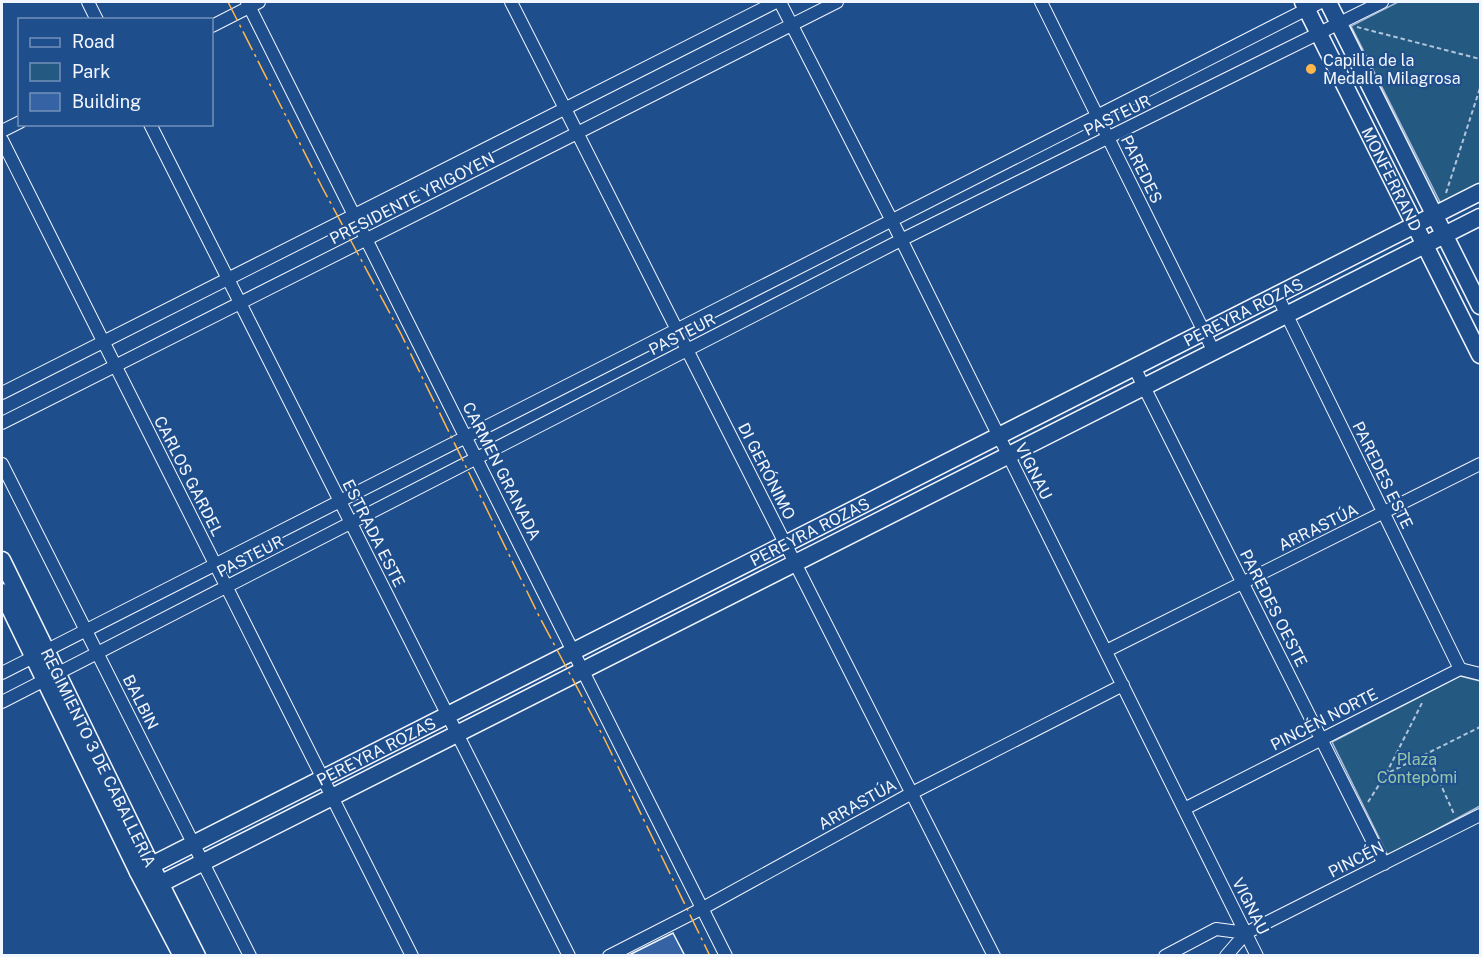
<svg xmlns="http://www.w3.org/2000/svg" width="1482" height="957" font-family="'Public Sans',sans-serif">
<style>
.green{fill:#245a82;stroke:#a8bbd7;stroke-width:1.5}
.building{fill:#3563a3;stroke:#f2f6ff;stroke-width:1.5}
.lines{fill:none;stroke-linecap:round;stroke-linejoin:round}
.street-casing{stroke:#f2f6ff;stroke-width:14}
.secondary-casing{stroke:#f2f6ff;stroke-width:19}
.path{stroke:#b3c4dc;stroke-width:2;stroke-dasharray:4.5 3;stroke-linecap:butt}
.street{stroke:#1f4e8c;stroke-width:12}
.secondary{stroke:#1f4e8c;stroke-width:16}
.power{stroke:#ffb74d;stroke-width:1.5;stroke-dasharray:21 4.5 3 4.5;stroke-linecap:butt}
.poi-dot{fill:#ffb74d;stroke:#1f4e8c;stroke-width:2}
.labels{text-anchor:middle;stroke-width:4.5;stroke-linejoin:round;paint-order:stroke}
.poi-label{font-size:16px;fill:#f2f6ff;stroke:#1f4e8c;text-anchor:start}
.street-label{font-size:16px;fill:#f2f6ff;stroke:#1f4e8c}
.park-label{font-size:16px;fill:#97c8a6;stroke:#1f4e8c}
</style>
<rect width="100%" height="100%" fill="#1f4e8c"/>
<!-- green -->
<path class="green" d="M1398,2H1480V187L1442,206L1351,26Z
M1460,676L1480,681V806L1388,856L1332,742Z"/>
<!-- building -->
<path class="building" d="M673,933L685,956H627Z"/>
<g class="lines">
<defs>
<path id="street" d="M88,2L97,20
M247,2L726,956
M511,2L994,956
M780,2L891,219L1257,956
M1041,2L1214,352
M212,26L259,2
M150,124L569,956
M2,131L20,122
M2,140L412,956
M1277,295L1460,669
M1134,367L1384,864
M2,393L776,2
M2,423L837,2
M2,464L250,956
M1106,651L1480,464
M2,673L1321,2
M2,702L901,240L1382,2
M1184,809L1460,669L1480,674
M609,956L703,908L912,793L1123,685
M1165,956L1216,929L1246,933
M1226,956L1246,933L1480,815"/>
<g id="secondary">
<path id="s1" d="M1303,2L1480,355"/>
<path d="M1328,2L1480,306"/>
<path id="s2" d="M2,560L151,865L197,956"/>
<path d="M2,592L138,872L182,956"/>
<path id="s3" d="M138,872L1480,192"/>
<path d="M148,890L1480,217"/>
</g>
</defs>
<!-- street casing -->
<use href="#street" class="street-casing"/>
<!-- secondary casing -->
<use href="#secondary" class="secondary-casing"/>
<!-- path -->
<path class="path" d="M1357,27L1480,59
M1446,193L1480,88
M1427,754L1454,814
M1386,774L1423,701
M1368,802L1386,774L1480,727"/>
<!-- street -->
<use href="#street" class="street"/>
<!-- secondary -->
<use href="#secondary" class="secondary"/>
<!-- power -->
<path class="power" d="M228,2L322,187L401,334L539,616L604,738L710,956"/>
</g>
<!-- markers -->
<circle class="poi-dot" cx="1311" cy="69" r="6"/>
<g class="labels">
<!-- poi labels -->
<g class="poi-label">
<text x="1323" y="66">Capilla de la<tspan x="1323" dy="18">Medalla Milagrosa</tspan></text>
</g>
<!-- street labels -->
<g class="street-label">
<text transform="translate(1117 115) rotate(-26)" y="6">PASTEUR</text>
<text transform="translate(1142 169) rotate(64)" y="6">PAREDES</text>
<text dy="6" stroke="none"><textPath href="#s1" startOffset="198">MONFERRAND</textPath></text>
<text transform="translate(412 198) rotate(-27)" y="6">PRESIDENTE YRIGOYEN</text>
<text dy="6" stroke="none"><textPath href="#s3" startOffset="1239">PEREYRA ROZAS</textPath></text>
<text transform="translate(682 334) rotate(-27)" y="6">PASTEUR</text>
<text transform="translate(502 471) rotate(63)" y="6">CARMEN GRANADA</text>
<text transform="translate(767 471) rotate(63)" y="6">DI GERÓNIMO</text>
<text transform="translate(1034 471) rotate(63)" y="6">VIGNAU</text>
<text transform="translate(1383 475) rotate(64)" y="6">PAREDES ESTE</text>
<text transform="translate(189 476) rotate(63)" y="6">CARLOS GARDEL</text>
<text transform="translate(1318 527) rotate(-26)" y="6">ARRASTÚA</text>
<text dy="6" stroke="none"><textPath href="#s3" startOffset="753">PEREYRA ROZAS</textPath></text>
<text transform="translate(374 533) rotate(63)" y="6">ESTRADA ESTE</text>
<text transform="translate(250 556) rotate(-27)" y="6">PASTEUR</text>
<text transform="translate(1274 608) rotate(63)" y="6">PAREDES OESTE</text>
<text transform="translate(141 702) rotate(63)" y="6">BALBIN</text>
<text transform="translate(1324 719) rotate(-27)" y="6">PINCÉN NORTE</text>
<text dy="6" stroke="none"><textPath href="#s3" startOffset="267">PEREYRA ROZAS</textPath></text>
<text dy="6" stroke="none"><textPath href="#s2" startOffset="220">REGIMIENTO 3 DE CABALLERÍA</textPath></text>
<text transform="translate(857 804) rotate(-29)" y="6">ARRASTÚA</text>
<text transform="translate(1356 859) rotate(-27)" y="6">PINCÉN</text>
<text transform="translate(1251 906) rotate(63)" y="6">VIGNAU</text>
</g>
<!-- park labels -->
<g class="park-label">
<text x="1417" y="765">Plaza<tspan x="1417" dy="18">Contepomi</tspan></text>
</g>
</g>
<!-- border -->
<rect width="1482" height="957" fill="none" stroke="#f2f6ff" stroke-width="6"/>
<!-- legend -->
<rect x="18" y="18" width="195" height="108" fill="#1f4e8c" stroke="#7391ba" stroke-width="1.5"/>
<rect x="30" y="38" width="30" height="9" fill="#1f4e8c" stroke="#7391ba" stroke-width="1.5"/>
<text x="72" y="48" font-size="18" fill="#f2f6ff">Road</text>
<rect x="30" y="63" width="30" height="18" fill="#245a82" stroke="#7391ba" stroke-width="1.5"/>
<text x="72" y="78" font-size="18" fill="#f2f6ff">Park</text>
<rect x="30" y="93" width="30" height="18" fill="#3563a3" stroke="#7391ba" stroke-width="1.5"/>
<text x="72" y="108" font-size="18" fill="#f2f6ff">Building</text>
</svg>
